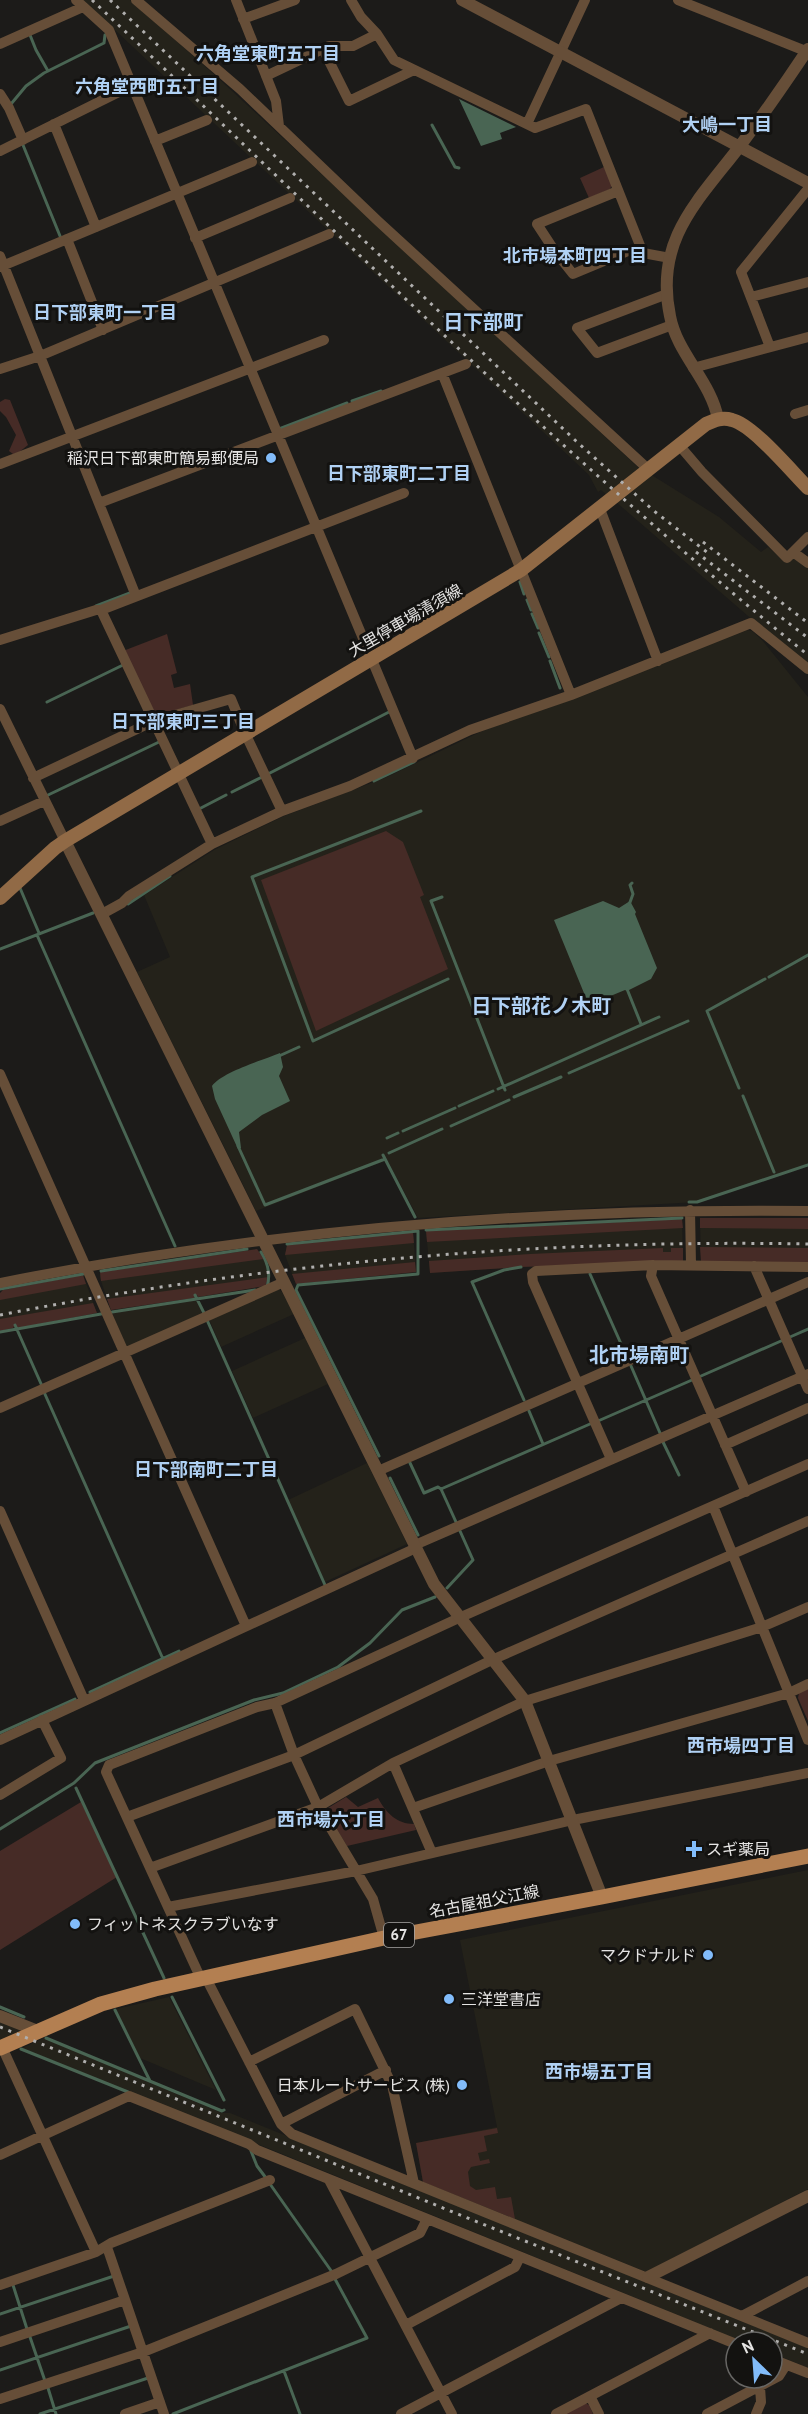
<svg xmlns="http://www.w3.org/2000/svg" width="808" height="2414" font-family="'PT Sans','Noto Sans JP',sans-serif">
<style>
.built{fill:#24221a}
.green{fill:#462b26}
.water{fill:#496553}
.lines{fill:none;stroke-linecap:round;stroke-linejoin:round}
.stream{stroke:#496553;stroke-width:3}
.minor{stroke:#664e38;stroke-width:10}
.tertiary{stroke:#664e38;stroke-width:12}
.secondary{stroke:#916a46;stroke-width:14}
.primary{stroke:#b37f51;stroke-width:15}
.rail{stroke:#b0afae;stroke-width:3;stroke-dasharray:3 6;stroke-linecap:butt}
.poi-dot{fill:#82bcfa;stroke:#131210;stroke-width:2}
.labels{text-anchor:middle;stroke-width:6;stroke-linejoin:round;paint-order:stroke}
.shield{fill:#131210;stroke:#a6a5a4;stroke-width:1.5}
.shield-label{font-size:15px;font-weight:bold;fill:#e5e4e3}
.poi-label{font-size:16px;fill:#e5e4e3;stroke:#131210;text-anchor:end}
.street-label{font-size:16px;fill:#e5e4e3;stroke:#131210}
.neighbourhood-label{font-size:18px;font-weight:bold;fill:#b0d1f4;stroke:#131210}
.quarter-label{font-size:20px;font-weight:bold;fill:#b0d1f4;stroke:#131210}
</style>
<rect width="100%" height="100%" fill="#1c1b19"/>
<!-- built -->
<path class="built" d="M83,0H130L217,77L640,469L608,496L601,490L598,492L589,475Z
M650,474L719,517L761,552L768,547L786,563L795,556L808,566V664L770,635L616,502Z
M747,630L752,631L762,640L808,697V1164L697,1202L418,1218L387,1160L256,1211L137,972L170,957L144,895L214,850L284,816L387,777L480,732L535,711L546,709Z
M700,1218H808V1263L701,1262Z
M682,1219L683,1261L521,1267L430,1273L426,1231Z
M413,1232L416,1272L296,1284L285,1255L287,1245Z
M257,1249L264,1259L269,1277L265,1286L198,1297L197,1295H194V1298L111,1310L100,1278V1272Z
M83,1275L97,1313L18,1328L15,1325L13,1328L0,1331V1293L3,1290Z
M277,1288L282,1292L294,1314L221,1347L209,1319Z
M196,1300L202,1313L127,1348L112,1313Z
M305,1338L328,1384L253,1418L232,1371Z
M367,1463L407,1544L325,1582L288,1500Z
M808,1870V2189L646,2272L423,2182L416,2143L497,2127L460,1940Z
M169,1997L216,2090L140,2058L116,2009Z
M0,2019L21,2027L20,2033L0,2040Z
M44,2038L222,2113H230L808,2348V2368L772,2353V2342H744L22,2048Z"/>
<!-- green -->
<path class="green" d="M604,167L612,185L610,189L589,198L580,178Z
M5,399L10,400L28,445L18,453L13,454L9,451L16,435L6,417L0,411V402Z
M167,634L177,673L171,675L174,688L190,684L193,705L154,716L123,651Z
M386,831L403,842L424,895L420,897L448,969L316,1031L261,880Z
M700,1218H808V1229L700,1228Z
M682,1219L683,1228L427,1242L426,1231Z
M413,1232L414,1243L285,1255L287,1245Z
M700,1247L808,1248V1263L701,1262Z
M663,1248V1252H671V1248H683V1261L521,1267L430,1273L429,1261L530,1254Z
M257,1249L264,1259L101,1281L100,1272Z
M415,1262L416,1272L296,1284L292,1274Z
M83,1275L86,1284L0,1300V1293L3,1290Z
M269,1277L265,1286L198,1297L197,1295H194V1298L111,1310L107,1299Z
M93,1303L97,1313L18,1328L15,1325L13,1328L0,1331V1319Z
M808,1689V1721L798,1698L799,1693Z
M346,1797L358,1807L378,1798C386,1813 397,1824 414,1824L416,1830L347,1846L327,1813L328,1808Z
M81,1802L117,1877L0,1950V1851Z
M497,2128L498,2133L484,2136L487,2151L478,2153L480,2161L489,2159L490,2163L471,2167L468,2172L470,2186L476,2190L495,2187L497,2199L511,2197L515,2219L423,2182L416,2143Z
M585,2403L589,2405L593,2414H565Z"/>
<!-- water -->
<path class="water" d="M459,99L516,127L500,133L502,139L481,146Z
M603,901L619,908L630,901L636,912L635,914L657,968L651,979L627,991L625,990L596,1002L586,998L554,920Z
M280,1053L283,1067L279,1076L290,1101L262,1115L239,1132L241,1148L238,1149L215,1099L212,1086C222,1072 263,1060 280,1053Z"/>
<g class="lines">
<!-- stream -->
<path class="stream" d="M30,35L36,50L48,71
M11,104L26,86L44,73L104,43L105,35
M432,125L455,167L459,168
M23,145L60,236
M352,401L381,391
M279,429L347,403
M520,582L524,594
M527,600L531,610
M96,606L130,593
M532,614L538,628
M539,633L549,657
M550,661L560,688
M47,702L123,665
M268,774L389,712
M374,781L414,762
M232,792L262,777
M46,796L159,742
M199,809L226,795
M421,811L252,877L313,1041L448,979
M20,888L39,933
M442,897L431,901L505,1090
M128,904L170,876
M629,905L633,894L630,885L632,883
M37,935L175,1246
M0,949L93,913
M769,977L808,955
M627,989L641,1024
M279,1056L299,1047
M569,1073L688,1021
M739,1088L707,1011L765,979
M498,1089L659,1017
M743,1096L774,1172
M514,1097L561,1077
M459,1106L493,1091
M451,1126L509,1100
M403,1131L455,1108
M387,1138L398,1133
M238,1146L265,1205L385,1159
M389,1153L442,1129
M383,1155L415,1217
M689,1202H697L808,1165
M426,1230L682,1218
M287,1244L418,1231V1274L298,1285L296,1290L379,1456
M261,1252C268,1263 271,1274 267,1287
M521,1267L504,1270L472,1282L524,1400
M101,1271L247,1249
M590,1274L626,1355
M0,1289L83,1274
M195,1295L204,1313
M112,1312L255,1290
M207,1320L325,1585
M15,1325L42,1386
M0,1332L101,1314
M790,1337L808,1329
M631,1366L660,1433
M701,1376L781,1341
M44,1392L163,1659
M529,1411L543,1444
M598,1421L692,1380
M663,1442L679,1475
M410,1463L424,1493L438,1487L441,1489
M390,1478L418,1535
M456,1522L441,1489L590,1424
M447,1588L473,1560L460,1531
M90,1692L179,1651
M0,1733L75,1699
M76,1788L164,1978
M0,1829L74,1783L95,1763L254,1700L283,1693L338,1667L370,1643L402,1610L435,1597
M172,1997L224,2100
M0,2007L24,2017
M115,2010L150,2081
M46,2038L222,2111L224,2110
M21,2049L128,2092
M251,2151L257,2166L266,2178
M270,2184L332,2272
M13,2285L27,2329
M0,2314L114,2276
M30,2337L45,2381
M0,2370L131,2326
M284,2371L300,2414
M48,2388L56,2414
M40,2414L148,2378
M173,2414L367,2338L335,2279"/>
<!-- minor -->
<path class="minor" d="M76,0L109,30L413,758
M136,0L240,89L378,221L648,469
M236,0L276,101L279,126
M351,0L361,17L377,34L394,60L535,128L586,109L643,253L670,258
M678,0L808,52
M243,19L295,0
M0,44L83,7
M323,49L349,101L414,70
M266,76L329,46H353L377,34
M0,94L9,108L23,140
M54,124L96,227
M527,124L585,0
M155,141L207,120
M0,151L131,86
M618,191L537,224L554,250L573,274L640,246
M195,238L290,198
M67,239L103,330
M0,256L136,596
M0,267L252,162
M667,294L577,328L597,353L672,325
M751,297L808,282
M770,347L741,272L808,189
M693,368L808,337
M0,369L40,356L329,234
M442,373L571,695
M795,414L808,410
M679,445L702,472L787,558L808,537
M0,464L324,340
M99,503L466,364
M600,509L658,661
M793,552L808,563
M101,610L212,844
M0,640L96,610H101L404,493
M0,709L65,841
M33,778L154,721L231,699L245,733L282,811
M0,821L44,801
M102,914L122,903L129,896L212,844L282,811L350,786L470,730L571,695L751,623L808,669
M0,1074L246,1626
M690,1210L691,1265
M653,1265L651,1276L746,1492
M754,1266L808,1389
M0,1283C266,1230 537,1208 808,1211
M0,1408L284,1282
M725,1445L808,1408
M611,1459L533,1282L532,1274L536,1271L653,1265L808,1267
M378,1471L808,1282
M713,1506L808,1740
M0,1511L84,1700
M415,1545L808,1374
M275,1703L294,1755L318,1807L373,1899L384,1938
M0,1740L416,1548
M393,1763L432,1853
M0,1795L61,1758L42,1720
M413,1808L549,1761L789,1693L808,1684
M127,1817L294,1755L494,1659L808,1521
M150,1868L318,1807L393,1763L525,1701L762,1627L808,1607
M168,1907L356,1871L573,1820L808,1773
M206,1978L281,2124L292,2134L808,2343
M201,1979L106,1772L109,1765L257,1707L275,1703L461,1617L808,1464
M2,2047L96,2252
M249,2062L355,2009L392,2085L414,2183
M281,2124L386,2070
M0,2155L129,2096L249,2144L257,2150L736,2344
M329,2180L452,2414
M107,2247L164,2414
M0,2285L96,2252L111,2243L270,2180
M742,2316L808,2281
M406,2325L515,2267L520,2257
M0,2342L125,2300
M772,2359L808,2373
M590,2396L599,2414
M0,2399L143,2352L336,2274L420,2233L427,2219
M125,2414L160,2402
M401,2414L621,2298
M556,2414L710,2333
M707,2414L779,2376L786,2365
M756,2414L761,2402L760,2387"/>
<!-- tertiary -->
<path class="tertiary" d="M462,0L808,183
M718,419C711,381 677,354 670,316C654,240 698,201 740,146C763,115 786,82 808,49
M65,841L434,1584L525,1701L602,1897
M0,2016L38,2031
M648,2277L808,2196"/>
<!-- secondary -->
<path class="secondary" d="M0,898L55,848L65,841L521,570L706,424C715,420 722,417 732,420C753,425 791,471 808,488"/>
<!-- primary -->
<path class="primary" d="M0,2048L101,2004L155,1989L384,1938L602,1897L808,1856"/>
<!-- rail -->
<path class="rail" d="M92,0C327,222 556,452 808,655
M110,0L576,441L654,511L708,553
M703,542L808,623
M696,552L808,638
M0,1315C267,1263 536,1239 808,1244
M0,2027L470,2219L808,2354"/>
</g>
<!-- markers -->
<g class="poi-dot">
<circle cx="271" cy="458" r="6"/>
<path d="M691 1840h6v6h6v6h-6v6h-6v-6h-6v-6h6z"/>
<circle cx="75" cy="1924" r="6"/>
<circle cx="708" cy="1955" r="6"/>
<circle cx="449" cy="1999" r="6"/>
<circle cx="462" cy="2085" r="6"/>
</g>
<g class="labels">
<!-- shield labels -->
<rect class="shield" x="384" y="1923" width="30" height="24" rx="4.5"/>
<g class="shield-label">
<text x="399" y="1940">67</text>
</g>
<!-- poi labels -->
<g class="poi-label">
<text x="259" y="464">稲沢日下部東町簡易郵便局</text>
<text x="706" y="1855" text-anchor="start">スギ薬局</text>
<text x="87" y="1930" text-anchor="start">フィットネスクラブいなす</text>
<text x="696" y="1961">マクドナルド</text>
<text x="461" y="2005" text-anchor="start">三洋堂書店</text>
<text x="450" y="2091">日本ルートサービス (株)</text>
</g>
<!-- street labels -->
<g class="street-label">
<text transform="translate(405 620) rotate(-30)" y="6">大里停車場清須線</text>
<text transform="translate(484 1901) rotate(-11)" y="6">名古屋祖父江線</text>
</g>
<!-- neighbourhood labels -->
<g class="neighbourhood-label">
<text x="268" y="60">六角堂東町五丁目</text>
<text x="147" y="93">六角堂西町五丁目</text>
<text x="727" y="131">大嶋一丁目</text>
<text x="575" y="262">北市場本町四丁目</text>
<text x="105" y="319">日下部東町一丁目</text>
<text x="399" y="480">日下部東町二丁目</text>
<text x="183" y="728">日下部東町三丁目</text>
<text x="206" y="1476">日下部南町二丁目</text>
<text x="741" y="1752">西市場四丁目</text>
<text x="331" y="1826">西市場六丁目</text>
<text x="599" y="2078">西市場五丁目</text>
</g>
<!-- quarter labels -->
<g class="quarter-label">
<text x="483" y="329">日下部町</text>
<text x="541" y="1013">日下部花ノ木町</text>
<text x="639" y="1362">北市場南町</text>
</g>
</g>
<!-- north arrow -->
<g transform="translate(754 2360) rotate(335)"><circle r="28" fill="#131210" stroke="#676664" stroke-width="1.5"/>
<path d="M0-4.5L10 22L0 15L-10 22Z" fill="#82bcfa"/>
<text y="-9" font-size="16" font-weight="bold" text-anchor="middle" fill="#e5e4e3">N</text>
</g>
</svg>
